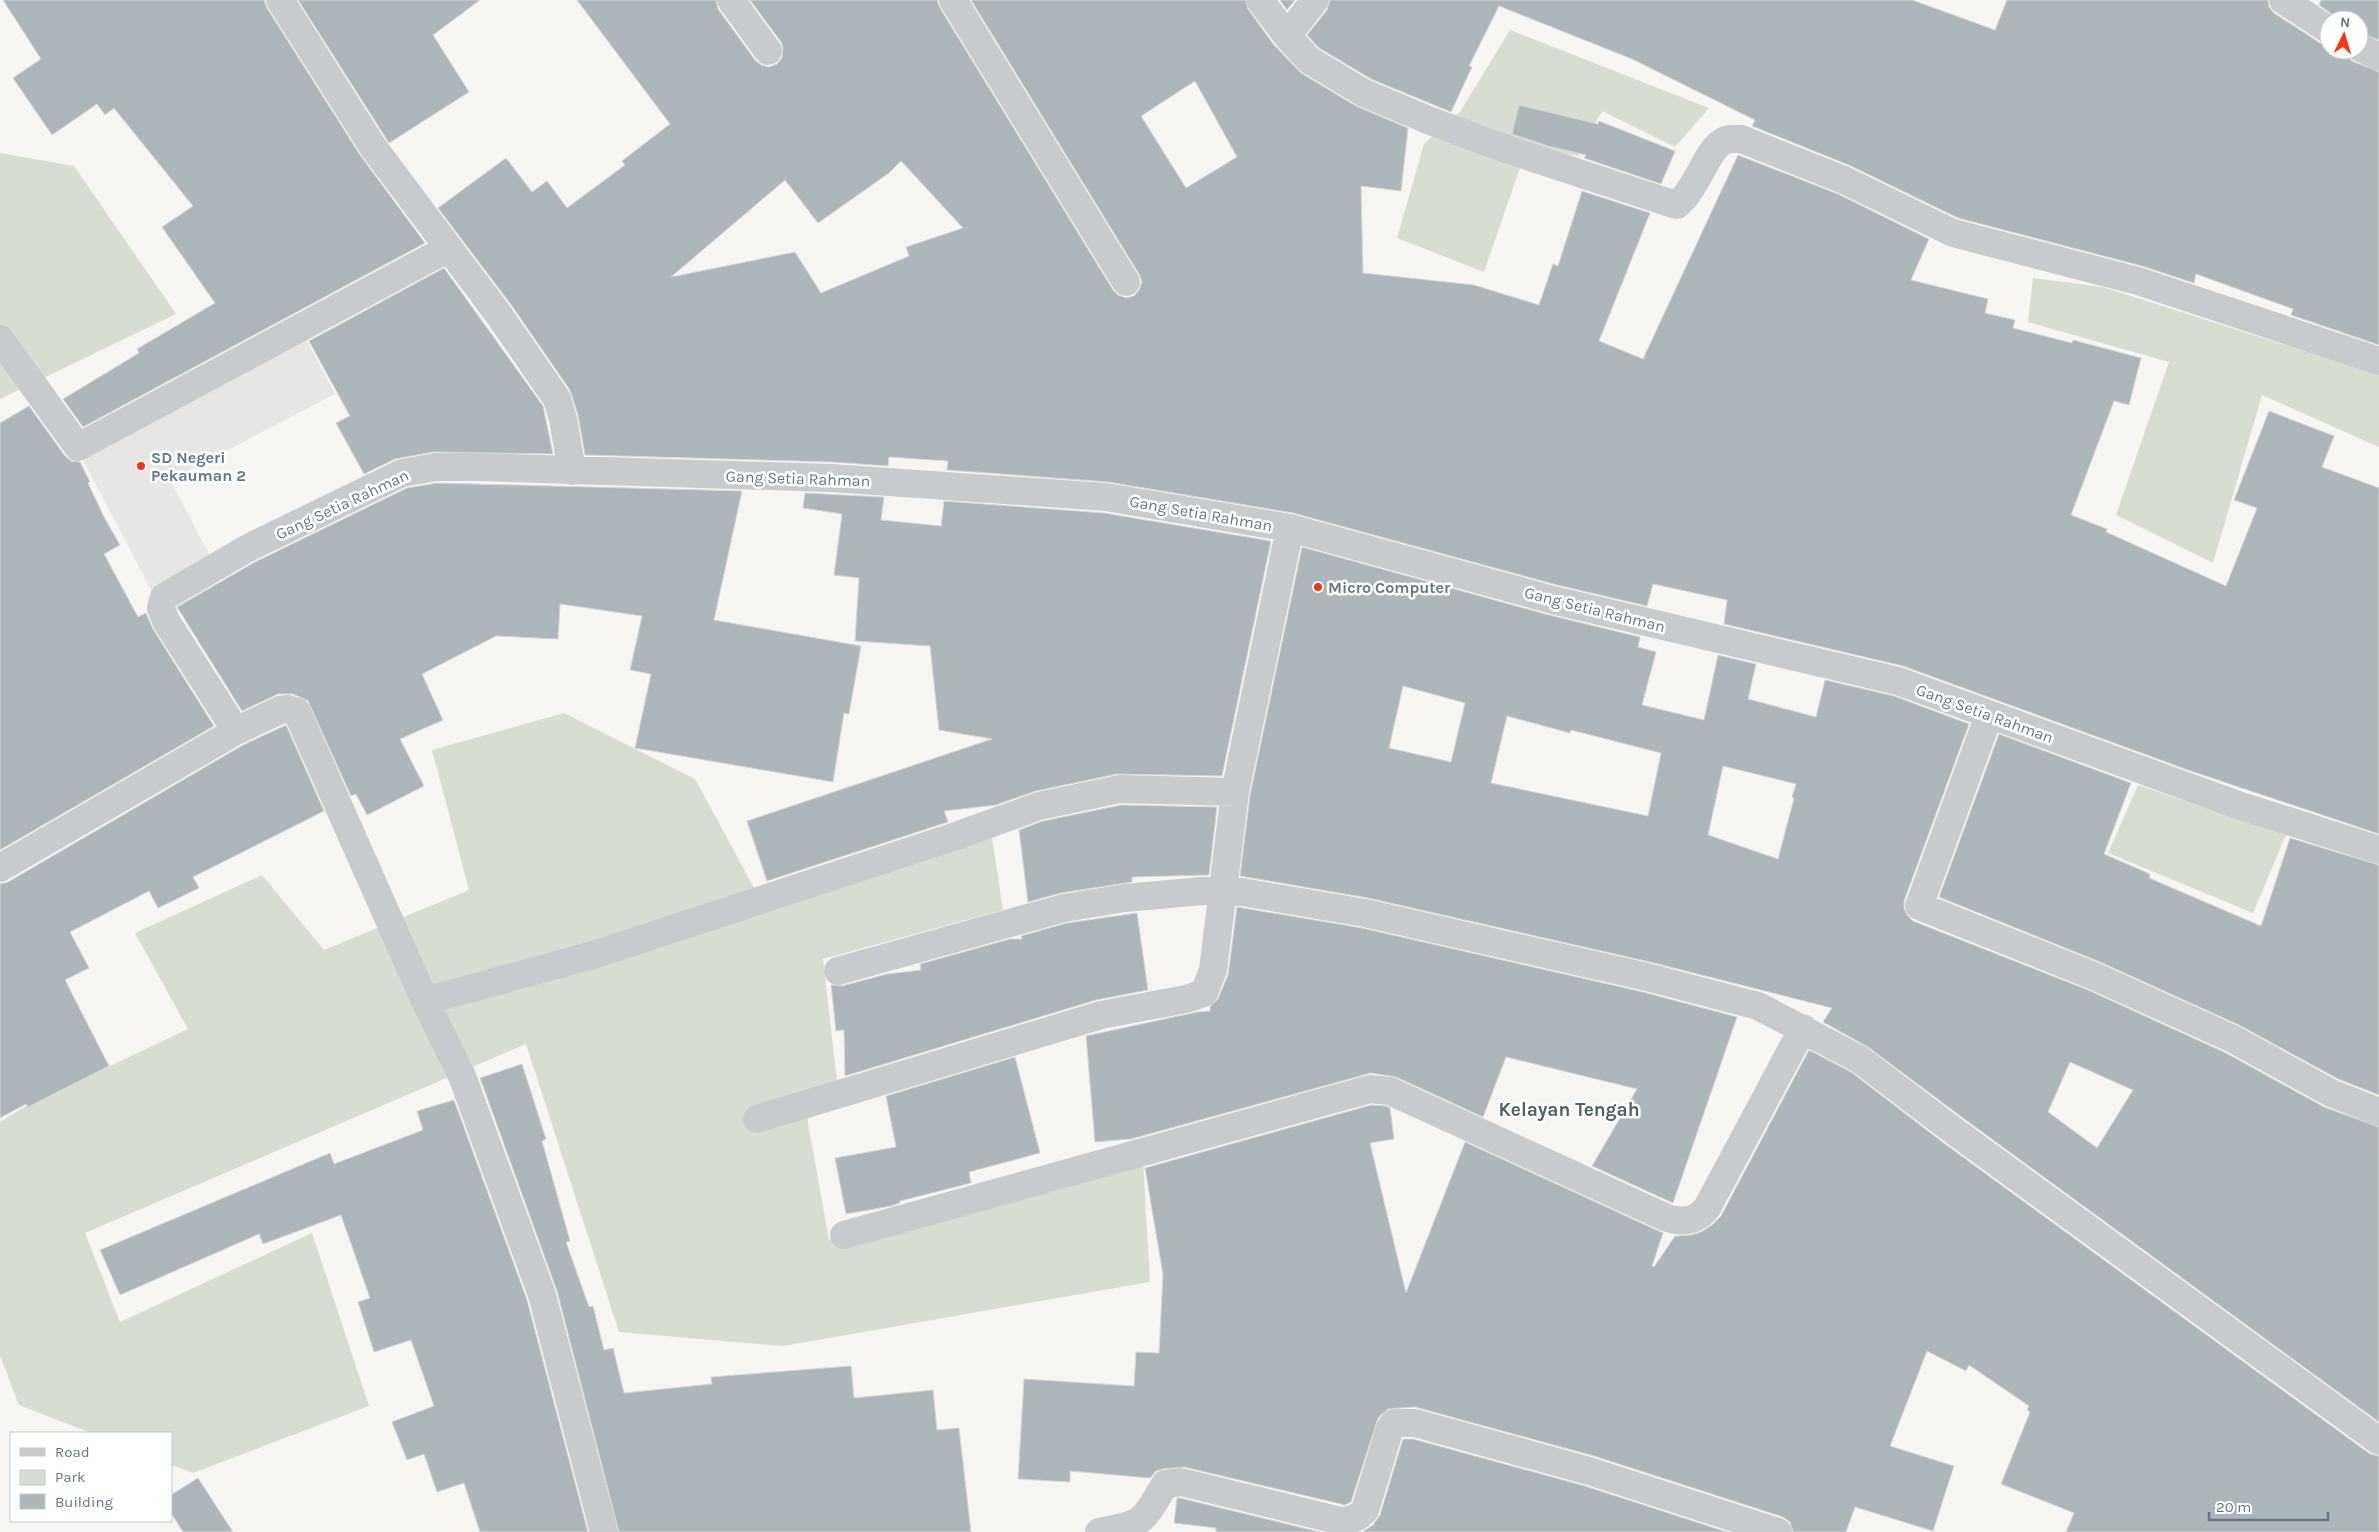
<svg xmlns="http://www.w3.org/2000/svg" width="2379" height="1532" font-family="Karla,sans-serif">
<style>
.built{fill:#e6e7e4}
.green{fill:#d7ded1}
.building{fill:#adb7bb;stroke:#d7d6d4;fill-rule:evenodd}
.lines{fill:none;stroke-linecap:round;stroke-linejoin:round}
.street{stroke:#c7cbcd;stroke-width:28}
.poi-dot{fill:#f63511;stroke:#fff;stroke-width:2}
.labels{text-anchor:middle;stroke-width:5;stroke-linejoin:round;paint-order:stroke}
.poi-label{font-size:16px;font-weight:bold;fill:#617885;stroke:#fff;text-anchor:start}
.street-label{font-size:16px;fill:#617885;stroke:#fff}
.quarter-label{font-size:19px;font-weight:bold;fill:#50606a;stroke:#fff}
</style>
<rect width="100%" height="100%" fill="#f6f5f1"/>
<!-- built -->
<path class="built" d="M303,334L335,394L170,480L213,561L153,593L78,451Z"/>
<!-- green -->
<path class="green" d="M1510,30L1709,108L1675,147L1602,111L1578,156L1527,147L1484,272L1397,238L1424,144L1460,112Z
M0,153L74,166L176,314L0,399Z
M2033,278L2103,287L2379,375V447L2262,395L2213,563L2116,515L2169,362L2028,322Z
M564,713L695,779L765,908L991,831L1003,910L823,959L837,1081L806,1095L808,1123L829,1240L1143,1160L1150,1282L783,1346L619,1332L526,1044L85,1233L120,1322L312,1233L369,1406L193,1473L171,1465V1433H91L19,1405L0,1356V1122L24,1107L188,1029L135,933L262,875L324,950L469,890L432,750Z
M2138,785L2286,835L2253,913L2108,853Z"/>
<!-- building -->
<path class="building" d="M3,0H264L267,8L360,155L425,243L83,427L63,399L139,353L137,349L215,303L162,227L193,206L114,108L105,115L97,104L52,135L13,78L41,59Z
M298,0H480L433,35L469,92L389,143Z
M577,0H716L718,9L755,60L761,65L769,67L777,64L782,58L783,49L781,42L750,0H937L940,8L1113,290L1118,295L1126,298L1134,296L1139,290L1142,282L1139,274L971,0H1245L1248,9L1274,45L1301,73L1356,106L1408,128L1401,191L1361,186L1363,273L1474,285L1539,305L1553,264L1558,266L1582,191L1650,213L1599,341L1643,359L1738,155L1838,194L1929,239L1911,280L1988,299L1985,313L2015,320L2013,328L2072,343L2073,340L2141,358L2129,405L2114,401L2071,515L2107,529L2106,532L2226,586L2257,508L2234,500L2269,411L2334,436L2322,467L2379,488V834L2188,770L1903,666L1724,624L1727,600L1653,584L1647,606L1557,585L1293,513L1108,482L947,470L948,461L889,457L888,466L832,462L585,455L578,415L570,390L512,306L438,208L506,158L532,192L547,181L567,208L625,165L622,161L670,124ZM1195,81L1237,157L1186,188L1141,116ZM901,161L963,228L906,247L909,256L821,293L795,252L671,277L785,180L818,223L889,173Z
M1280,0H1295L1287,10Z
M1330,0H1912L1995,30L2007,0H2268L2269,7L2274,13L2320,43L2329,45V50H2344L2346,56L2352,61L2379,72V345L2291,315L2293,309L2196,274L2194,283L2142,266L1958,218L1851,166L1752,126L1755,120L1632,59L1499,6L1469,66L1472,67L1451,112L1371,79L1319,48L1307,35L1327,10Z
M2321,0H2379V40L2359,32V20H2340L2319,5Z
M1519,105L1598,124L1599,121L1675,151L1661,184L1584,158L1586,155L1548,146L1512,134Z
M444,268L543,406L553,454L433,452L395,459L364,474L336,423L350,416L309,341Z
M29,406L65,456L71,461L80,462L90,482L88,483L104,517L120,545L104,554L138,617L146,613L153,629L214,726L0,850V423Z
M437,483L742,491L714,620L861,646L849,714L844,713L833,782L635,748L651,674L630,670L642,616L560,604L558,639L496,636L422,674L443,720L400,739L424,786L367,815L356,794L351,796L308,701L293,694H278L242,711L177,607L255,562L407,488Z
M805,493L884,497L881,520L941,526L944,501L1104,513L1271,541L1222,776L1117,774L1036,791L996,805L944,811L948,822L767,881L747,821L992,739L939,730L930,646L855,641L859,578L834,575L842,514L803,508Z
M1302,547L1549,615L1640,637L1638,647L1656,652L1642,705L1704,720L1718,655L1756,664L1748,699L1816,717L1825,680L1894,696L1969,724L1904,901V908L1907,915L1913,921L2088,990L2226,1053L2324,1107L2379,1127V1422L1963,1118L1868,1047L1823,1022L1832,1008L1650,962L1368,898L1240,876L1250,795ZM1403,686L1465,703L1451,762L1389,748ZM1507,716L1570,733L1571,730L1661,753L1648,816L1491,783ZM1723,766L1796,784L1792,797L1794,798L1778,859L1708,835ZM2070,1062L2133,1090L2097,1148L2048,1112Z
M286,725L324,811L193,877L199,888L158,908L149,891L70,932L89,968L65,980L109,1066L28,1107L26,1104L0,1118V884L8,882L243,745Z
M1999,734L2131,783L2104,854L2150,874L2149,878L2261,926L2290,838L2379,865V1095L2338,1079L2239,1025L2100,962L1939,897Z
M1121,805L1217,807L1209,875L1132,877V882L1061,893L1028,902L1019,830L1043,821Z
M1237,907L1362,928L1643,992L1737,1017L1673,1203L1592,1166L1637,1089L1506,1057L1483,1117L1396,1077L1371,1073L1131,1139L1095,1142L1086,1036L1197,1012L1210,1011V1007L1218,999L1228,975Z
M1137,913L1148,990L1096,1000L845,1076L844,1030L836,1031L831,985L842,986L887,974L921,970L920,964L1010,939H1022L1021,936L1067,923Z
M1809,1050L1851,1072L1945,1144L2370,1454L2379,1456V1532H2066L2074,1513L2001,1484L2030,1412L2027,1410L2029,1406L1969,1365L1966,1371L1927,1351L1890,1446L1954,1466L1933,1531L1855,1507L1846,1532H1793L1790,1522L1783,1517L1594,1456L1415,1407L1388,1409L1378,1418L1351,1502L1345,1505L1184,1467L1163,1469L1156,1471L1150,1478L1070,1471V1482L1018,1479L1024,1379L1134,1386L1136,1352L1159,1353L1163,1275L1145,1168L1371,1105L1386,1106L1390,1108L1394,1139L1370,1143L1406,1293L1465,1142L1663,1233L1652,1266L1654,1267L1675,1236L1691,1235L1701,1232L1712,1225L1721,1216Z
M1015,1057L1040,1153L969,1172L971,1183L900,1201V1203L891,1206L846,1214L835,1158L896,1147L886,1096Z
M522,1064L546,1139L542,1141L570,1241L566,1242L589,1307L593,1306L604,1350L613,1348L624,1393L712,1384L711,1377L851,1366L854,1398L933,1390L937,1430L959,1428L971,1532H619L557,1291L480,1078Z
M454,1100L527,1300L588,1532H480L464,1483L437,1492L424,1454L407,1460L392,1422L434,1406L411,1340L374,1352L358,1302L370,1298L341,1215L263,1244L259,1234L120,1295L100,1250L330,1153L334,1164L423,1130L417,1111Z
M1403,1439H1413L1585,1486L1727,1532H1362L1373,1525L1380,1515Z
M198,1478L233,1532H183L171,1513V1495Z
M1177,1498H1180L1320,1532H1216V1528L1174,1523Z"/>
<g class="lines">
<!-- street -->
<path class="street" d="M280,0L373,147L499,315L557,399L563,419L572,471
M731,0L768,51
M953,0L1126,282
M1260,0L1287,36L1309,60L1364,93L1433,122L1509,150L1673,204L1677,205C1696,190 1706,152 1722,142C1727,138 1735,139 1741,139L1844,180L1953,233L2138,281L2379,361
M2283,0L2329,30
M1287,36L1315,0
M2359,47L2379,57
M0,339L78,447L449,248
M1989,715L1919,906L2094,976L2233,1039L2331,1093L2379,1112
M236,731L166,621L161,608L164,597L248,548L402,473L436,467H478L831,478L1106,497L1290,528L1553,600L1898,681L2238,805L2379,850
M0,868L236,731L280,710L288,709L297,712L425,1001L462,1076L542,1295L604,1532
M838,971L1064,908L1125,898L1224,889L1365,913L1647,977L1758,1006L1859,1059L1954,1131L2379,1441
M425,1001L593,955L956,836L1039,806L1120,789L1235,792L1290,528
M757,1119L1101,1015L1186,999L1204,993L1213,970L1235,792
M844,1235L1370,1089L1390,1091L1667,1218C1683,1223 1696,1221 1707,1208L1803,1028
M1099,1532C1144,1524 1142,1523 1165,1484L1181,1482L1341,1521C1352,1520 1358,1518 1365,1510L1390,1428L1394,1423H1415L1589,1471L1778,1532"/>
</g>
<!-- markers -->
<g class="poi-dot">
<circle cx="141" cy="466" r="5"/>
<circle cx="1318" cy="587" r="5"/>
</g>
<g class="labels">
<!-- poi labels -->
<g class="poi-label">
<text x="151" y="463">SD Negeri<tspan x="151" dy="18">Pekauman 2</tspan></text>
<text x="1328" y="593">Micro Computer</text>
</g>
<!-- street labels -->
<g class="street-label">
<text transform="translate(798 478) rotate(2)" y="6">Gang Setia Rahman</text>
<text transform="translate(342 504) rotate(-25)" y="6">Gang Setia Rahman</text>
<text transform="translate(1201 513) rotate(10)" y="6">Gang Setia Rahman</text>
<text transform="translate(1595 609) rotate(14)" y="6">Gang Setia Rahman</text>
<text transform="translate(1985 713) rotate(20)" y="6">Gang Setia Rahman</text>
</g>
<!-- quarter labels -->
<g class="quarter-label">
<text x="1569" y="1116">Kelayan Tengah</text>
</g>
</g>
<!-- legend -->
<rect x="10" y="1432" width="162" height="90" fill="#ffffff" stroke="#c0c9ce"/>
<rect x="20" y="1448" width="25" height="8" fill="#c7cbcd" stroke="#c0c9ce"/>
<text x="55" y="1457" font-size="15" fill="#617885">Road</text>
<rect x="20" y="1470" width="25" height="15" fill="#d7ded1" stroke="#c0c9ce"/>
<text x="55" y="1482" font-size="15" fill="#617885">Park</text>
<rect x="20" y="1494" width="25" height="15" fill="#adb7bb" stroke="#c0c9ce"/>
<text x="55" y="1507" font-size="15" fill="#617885">Building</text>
<!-- north arrow -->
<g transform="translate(2344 35) rotate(5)"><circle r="24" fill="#ffffff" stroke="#c0c9ce"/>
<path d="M0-4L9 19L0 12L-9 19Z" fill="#f63511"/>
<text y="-8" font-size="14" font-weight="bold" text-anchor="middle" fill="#617885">N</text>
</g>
<!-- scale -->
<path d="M2209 1512v8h119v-8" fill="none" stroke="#617885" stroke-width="2.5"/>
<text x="2216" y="1512" font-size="15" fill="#617885" stroke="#ffffff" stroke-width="4" paint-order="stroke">20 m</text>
</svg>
